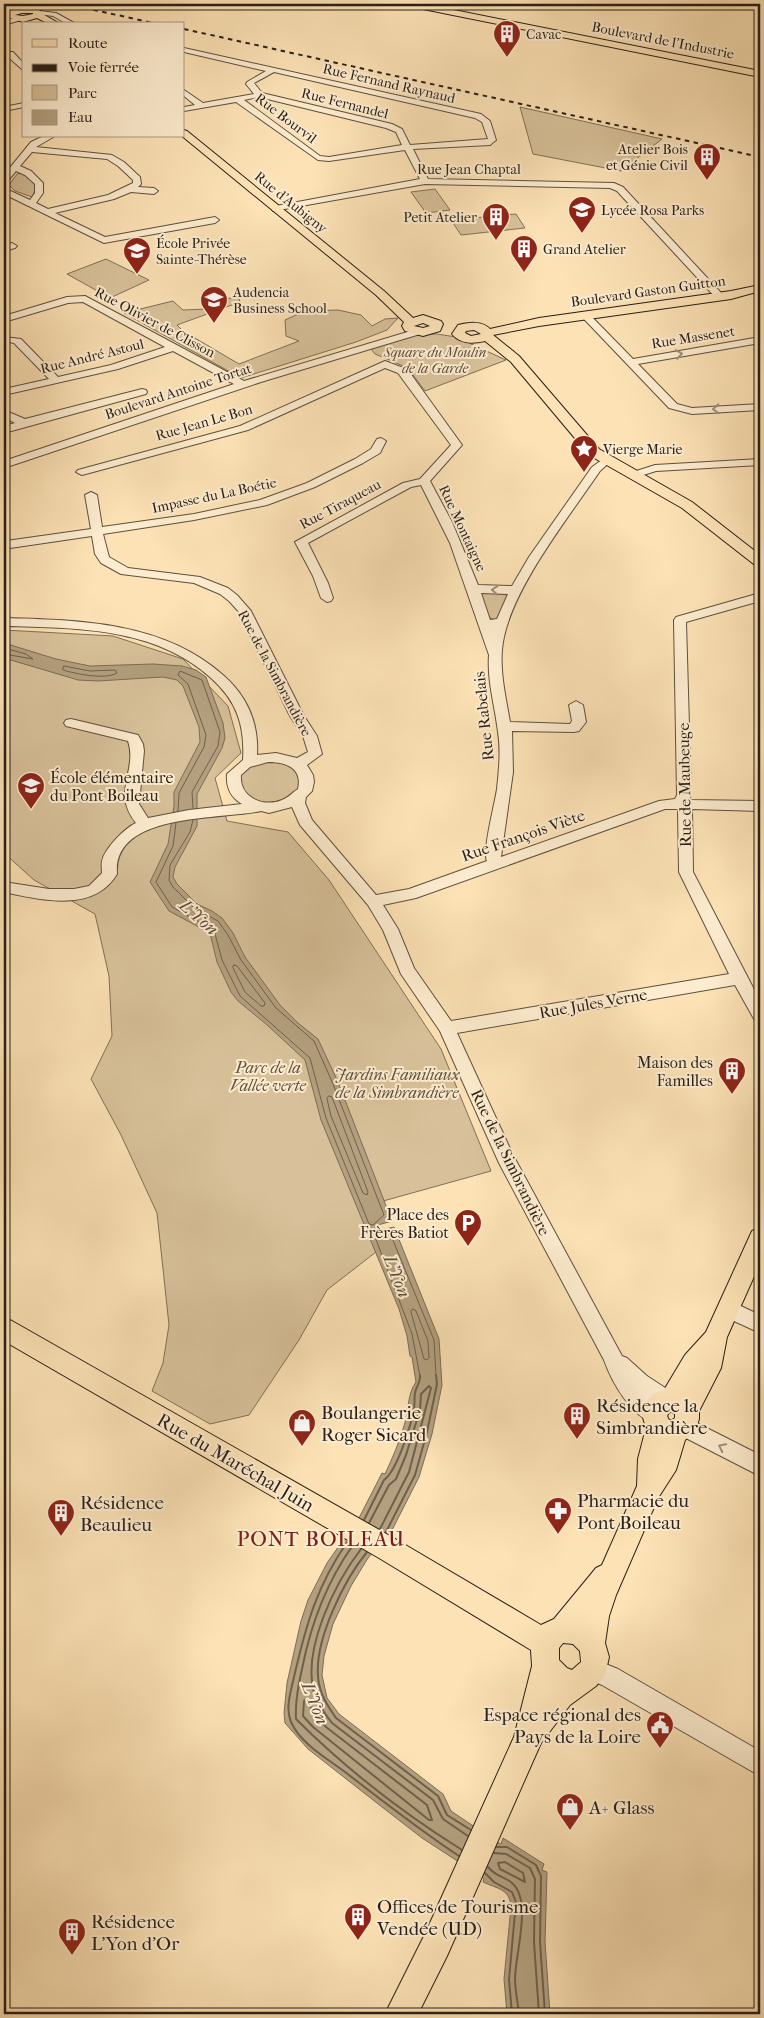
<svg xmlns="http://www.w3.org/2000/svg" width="764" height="2018" font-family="'IM FELL French Canon',serif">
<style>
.green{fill:#d8c19a;stroke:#807058}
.water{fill:#b4a07f;stroke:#7c6c55}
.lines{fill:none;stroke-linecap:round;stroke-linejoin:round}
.shore-far1{stroke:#6e604b;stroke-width:1}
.shore{stroke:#6e604b;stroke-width:2}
.minor-casing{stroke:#5e503e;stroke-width:2}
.major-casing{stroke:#291f17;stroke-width:2}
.minor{fill:#fdeccf;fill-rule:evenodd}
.major{fill:#fce2b5;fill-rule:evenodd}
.rail{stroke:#291f17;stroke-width:2;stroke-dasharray:4.5 4.5;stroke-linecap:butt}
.oneway{stroke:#9e907c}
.labels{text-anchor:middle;stroke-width:4;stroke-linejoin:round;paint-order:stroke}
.far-poi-label{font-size:14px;fill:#291f17;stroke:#fdeccf;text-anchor:start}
.far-street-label{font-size:14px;fill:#291f17;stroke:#fdeccf}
.far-park-label{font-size:14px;font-style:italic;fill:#5e503e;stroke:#fdeccf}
.street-label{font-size:16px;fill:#291f17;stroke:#fdeccf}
.poi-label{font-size:16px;fill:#291f17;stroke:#fdeccf;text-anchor:end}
.park-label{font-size:16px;font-style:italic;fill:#5e503e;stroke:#fdeccf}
.water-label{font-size:18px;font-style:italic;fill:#5a4c3b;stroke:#fdeccf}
.near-poi-label{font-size:19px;fill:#291f17;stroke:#fdeccf;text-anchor:start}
.near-street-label{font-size:19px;fill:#291f17;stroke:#fdeccf}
.near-neighbourhood-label{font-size:21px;letter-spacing:1px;fill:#7a1f14;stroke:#fdeccf}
</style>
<rect width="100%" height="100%" fill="#fce2b5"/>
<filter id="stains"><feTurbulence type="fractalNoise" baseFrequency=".004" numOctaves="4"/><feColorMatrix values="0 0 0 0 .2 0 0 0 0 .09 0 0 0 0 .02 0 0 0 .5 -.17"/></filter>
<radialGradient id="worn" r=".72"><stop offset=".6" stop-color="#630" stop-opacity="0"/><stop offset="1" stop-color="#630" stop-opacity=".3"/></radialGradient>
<!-- green -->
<path class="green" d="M520,107L662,139L621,171L533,154Z
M21,173C32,178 39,185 32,197L15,191L9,185L17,174Z
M435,189L450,210L426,213L411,192Z
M516,214L525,228L461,235L451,220Z
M106,259L149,280L110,298L67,274Z
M239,298L240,302L177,325L183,331L239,364L299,341L286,336L285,320L305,311L338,310L361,315L372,326L385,319L398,318L387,330L356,342L241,378L124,313L173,301L183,310L206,309L207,299Z
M437,334L456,337L506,360L425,391L408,368L375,354L371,349L416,335Z
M485,592L508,595L499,618L495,620L490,618L480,596L481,593Z
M4,630L113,636L183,659L228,706L241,753L215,778L227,821L288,832L329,880L441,1049L491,1171L358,1208L376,1252L327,1290L299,1340L249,1415L210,1424L152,1391L163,1363L169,1325L157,1213L121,1135L91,1079L112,1036L109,976L95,914L34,880L4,853Z
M268,760L287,763L299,773L300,786C288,804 267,805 248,798L238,778C245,766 255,764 268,760Z"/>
<!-- water -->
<path class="water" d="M4,643L56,659L90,666L153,664L182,666L196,670L206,677L223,723L225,738L222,748L197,794V826L175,867L173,877L177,884L197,904L212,911L222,918L233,933L245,957L280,1005L298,1023L318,1039L338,1082L392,1221L378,1225L381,1230L394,1227L439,1339L442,1385L432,1434L419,1477L390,1534L368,1558L351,1586L333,1624L324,1656L322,1675L327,1698L339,1714L443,1794L451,1811L497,1842L501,1844L503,1838L544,1864L542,1870L547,1872L545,1942L550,2014H507L504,1979L511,1907C510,1889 498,1889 483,1882L484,1879L482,1877L422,1838L382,1807L308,1749L285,1723L284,1713L287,1683L301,1621L308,1600L327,1563L360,1516L382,1473L385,1474C392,1459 399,1443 404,1426C409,1411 407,1394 416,1382L412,1357L410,1356L407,1336L399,1309L321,1120L305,1060L266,1024L238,1001L231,992L217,962L210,933L169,911L150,882L168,844L174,806V792L200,742L199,727L183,686L177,680L163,677L98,681L78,680L4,658Z"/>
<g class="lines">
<!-- shore-far1 -->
<path class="shore-far1" d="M4,648L26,654L33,659L4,654
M64,666L90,671L115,670L117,673C105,680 76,674 63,670Z
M178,811L179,793L204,747L206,735L188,684L178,675L180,671L202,680L220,732L218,746L192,792L193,808
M176,823L173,846L156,882L172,907L214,930L222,960L240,996L310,1058L326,1118L369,1224L373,1225L384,1215L333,1084L314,1041L276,1008L241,960L228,935L218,921L194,908L173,887L169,880L170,865L190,832L193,820
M234,965L237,966L265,1003L264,1006H261L245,992L233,968Z
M329,1096L332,1097L368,1192L367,1195L363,1193L331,1116L327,1099Z
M413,1309L416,1311L428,1341L429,1358L427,1360L424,1359L411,1312Z
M420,1376L412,1334L375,1237L377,1234L390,1233L434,1340L436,1376"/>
<!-- shore -->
<path class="shore" d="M364,1520L384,1480C397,1471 411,1425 414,1409C415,1404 414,1398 415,1393C416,1386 421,1383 420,1375
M369,1523L389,1485L396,1479L406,1455L420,1410L421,1394L429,1386L431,1388L409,1472L380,1529
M386,1532L415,1475L427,1432L437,1384L436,1375
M348,1541C317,1585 306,1625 294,1677C291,1691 285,1708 291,1722C301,1745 330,1760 349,1775C385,1803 421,1831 459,1856
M353,1545C326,1583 311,1623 302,1669C298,1686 295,1702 296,1719C345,1768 403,1813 462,1850
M361,1549C335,1583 302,1649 314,1693C318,1705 325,1714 332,1723L433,1800L443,1819L468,1836
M367,1552C344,1580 315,1639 318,1676C319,1693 327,1705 336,1718L438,1796L447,1815L471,1830
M306,1699L315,1715L326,1727L427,1805L432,1820H429L313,1727L303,1716L304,1701Z
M496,1847H507L536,1865L541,1876L540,1942L545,2014
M494,1853L506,1854L530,1868L535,1879L534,1942L539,2014
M505,1862L523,1873L525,1882L500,1869L498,1863Z
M488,1867C497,1878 507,1877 513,1884C532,1902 515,1955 515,1979C515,1991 518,2003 519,2014
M485,1873L494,1882L512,1892L516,1902L509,1979L512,2014"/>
<defs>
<path id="minor" d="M39,11L56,13L76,24H67L53,16L37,14L36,13Z
M19,17L22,19L21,20L4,25V21Z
M184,48L481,114L490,121L496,140L490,145L413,149L428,179L614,183L623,187L724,296L719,299L716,298L617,191L610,188L425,184L273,211L272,209L276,206L420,179L405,150L329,161L318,160L236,102L184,111V107L195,105L184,96V90L203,103L254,94L246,84L247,82L266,71L184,52ZM274,72L475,118L482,122L488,139L410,145L402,129L392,124L262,93L254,83ZM259,97L386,128L396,132L402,145L329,157L320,156L244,100Z
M7,52H13L24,64V71L7,56Z
M24,103V107L4,111V107Z
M44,136H55L36,147L112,155L124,162L140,177L141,184L138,187L154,188L158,191L154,194L131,192L114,199L55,213L105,237L215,217L219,220L215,223L104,243L4,194V188L30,200L35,193V184L25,175L16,171L7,182L4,183V175L31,142ZM32,152L107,159L118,166L133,180V183L108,195L48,209L36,203L43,193V183L31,171L20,166Z
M12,243L17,246L15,248L4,251V245Z
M85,296L244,381L414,330L417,329L422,332L420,334L261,382L4,468V461L234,384L173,351L118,369L4,395V389L49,379L14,343L4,341V337L21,339L58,377L111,365L165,347L83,302L68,303L4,322V316L67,297Z
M586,313L589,314L633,359L760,337V343L638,364L677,404L692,408L760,404V410L692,414L669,408L583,318V314Z
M385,361L406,369L410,373L462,445L430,481L452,522L478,585L512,586L529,557L592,467L606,457L612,460L600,471C569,517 506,595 502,650C500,674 506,698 510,722L570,724L572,721L569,705L576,701L583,705L586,722L579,731L574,732L512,731L513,772L501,857L659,801L675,799L677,795L674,620L676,617L760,593V601L686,622L691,795L689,800L760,801V811L692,809L693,872L760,1001V1021L754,1019L735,985L457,1033L513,1155L622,1356L627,1358L647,1376L673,1393L676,1400L673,1407L666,1409L660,1407L664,1415L661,1422L654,1424C631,1415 612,1383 604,1360L499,1163L440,1031L401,974L383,930L368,905L300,825L292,807L269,813L261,811C221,820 112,812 117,874C94,913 41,900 4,892V882L49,889H74L89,886L102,873C102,869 101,864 102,861C105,848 125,828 136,823C111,792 138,771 128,741L66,726L64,723L66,720L71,719L138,735L143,744L144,751L139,804L148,818L189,810L242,804C230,797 226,787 227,774L243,760C245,726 237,701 211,678C155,627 76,628 4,626V618C80,620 164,622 223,675C247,696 259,723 257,755L276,753L297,758L308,752L303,736L290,716L239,612L229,601L220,594L194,583L121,574L101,563L95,554L92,536L10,548L4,544L6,541L91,529L85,495L91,492L97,495L102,527L194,514L260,500L307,483L355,459L371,449L377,439L381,438L386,441L380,453L363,463L315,487L267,505L194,520L103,534L109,557L128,568L200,577L228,588L237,595L251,611L304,716L317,736L322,754L307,765L313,775L314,782L312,791L306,797L305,803L312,820L376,895L409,889L487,861C482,852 495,803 497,789C499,770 501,751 498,732C495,706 487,681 489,655L450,543L421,485L411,487L308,543L328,583L333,598L331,601L327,602L321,598L313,576L295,542L403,483L420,479L451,445L398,373L385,368L248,430L82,475L76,472L78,470L240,426ZM481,593L508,594L497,619L490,620ZM268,762C286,762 303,768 298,789C293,792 288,798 282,800C263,808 239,797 241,775L250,767ZM665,809H678L679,872L729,974L451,1021L414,968L398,929L383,905L416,898Z
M142,389L146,390L147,392L146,394L4,433V426L15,423L4,417V410L25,419Z
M760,459V465L656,471L634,478L628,475L630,473L655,465Z
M728,1300L760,1315V1333L721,1315L718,1309L721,1303Z
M685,1417L760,1455V1476L678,1434L675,1427L678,1420Z
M593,1659L618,1669L760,1751V1776L602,1685L585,1678L582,1670L585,1662Z"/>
<path id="major" d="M409,4H424L760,71V77L413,7Z
M22,7L39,9L41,13L60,24H49L37,18L23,22L6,17L9,11ZM22,13H33V14L23,16L15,15Z
M184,130L187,131L384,291L413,318L423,315L441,321L443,324L440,331L423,336L405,331L402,326L404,322L376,295L182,136H184ZM423,323L430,326L423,328L414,326Z
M760,285V291L731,299L539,326L493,335L519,356L599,449L692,502L760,555V566L755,565L682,508L589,455L511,362L485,341C473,344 460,344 452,334L458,325C468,323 481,320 490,329L539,318L731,291ZM474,330L481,334L471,336L465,333L466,331Z
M760,1228V1263L727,1337L721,1368L699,1411V1419L695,1431L685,1440L676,1470L658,1498L616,1595L609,1616L605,1643L609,1657L605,1675L596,1686L570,1705L541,1743L447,1956L418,2014H385L425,1934L514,1737L532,1666L531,1650L379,1558L4,1341V1318L12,1321L397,1540L541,1625L554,1619L596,1568L602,1565L637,1486L638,1459L646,1428L642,1414L647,1401L653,1394L664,1390L685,1355L706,1332L752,1231ZM670,1411L675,1414V1418L672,1420H669L667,1416ZM563,1643L573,1644L580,1651L581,1662L572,1670L567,1668L559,1660V1648Z"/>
</defs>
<!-- minor casing -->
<use href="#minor" class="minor-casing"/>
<!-- major casing -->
<use href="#major" class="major-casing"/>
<!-- minor -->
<use href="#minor" class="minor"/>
<!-- major -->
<use href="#major" class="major"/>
<!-- rail -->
<path class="rail" d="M67,4L158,24
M184,29L760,157"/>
</g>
<!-- one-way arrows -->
<defs><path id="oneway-chevron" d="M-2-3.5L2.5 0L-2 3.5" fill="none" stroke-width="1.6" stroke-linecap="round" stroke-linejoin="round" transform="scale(1.25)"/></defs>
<g class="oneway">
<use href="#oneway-chevron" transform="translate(679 354) rotate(-9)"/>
<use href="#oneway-chevron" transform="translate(716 409) rotate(177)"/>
<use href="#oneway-chevron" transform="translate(495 590) rotate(-175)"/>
<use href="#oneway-chevron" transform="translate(722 1447) rotate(-153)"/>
</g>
<!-- icons -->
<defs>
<symbol id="building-pin" viewBox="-11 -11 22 30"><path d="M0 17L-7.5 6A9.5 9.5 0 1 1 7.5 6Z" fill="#8f2418" stroke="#fdeccf"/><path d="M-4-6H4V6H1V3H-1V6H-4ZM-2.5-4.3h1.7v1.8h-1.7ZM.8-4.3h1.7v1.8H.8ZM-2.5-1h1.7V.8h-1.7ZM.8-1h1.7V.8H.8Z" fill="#fff"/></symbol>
<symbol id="school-pin" viewBox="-11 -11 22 30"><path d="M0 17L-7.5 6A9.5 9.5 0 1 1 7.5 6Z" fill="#8f2418" stroke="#fdeccf"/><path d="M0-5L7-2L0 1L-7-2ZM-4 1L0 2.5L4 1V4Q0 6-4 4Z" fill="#fff"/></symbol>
<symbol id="university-pin" viewBox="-11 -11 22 30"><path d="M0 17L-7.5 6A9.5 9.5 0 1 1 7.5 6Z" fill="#8f2418" stroke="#fdeccf"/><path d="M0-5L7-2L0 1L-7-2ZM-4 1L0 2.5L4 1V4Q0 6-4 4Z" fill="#fff"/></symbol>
<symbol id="sight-pin" viewBox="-11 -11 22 30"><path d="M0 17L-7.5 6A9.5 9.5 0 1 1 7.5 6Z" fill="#8f2418" stroke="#fdeccf"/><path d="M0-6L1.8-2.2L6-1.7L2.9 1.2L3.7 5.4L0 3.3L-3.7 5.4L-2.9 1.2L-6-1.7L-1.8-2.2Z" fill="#fff"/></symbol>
<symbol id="parking-pin" viewBox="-11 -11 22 30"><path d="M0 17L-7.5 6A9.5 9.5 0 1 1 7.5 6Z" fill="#8f2418" stroke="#fdeccf"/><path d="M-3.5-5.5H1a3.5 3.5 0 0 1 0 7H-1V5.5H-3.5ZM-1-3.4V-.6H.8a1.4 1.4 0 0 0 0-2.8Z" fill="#fff"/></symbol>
<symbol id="shop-pin" viewBox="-11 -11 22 30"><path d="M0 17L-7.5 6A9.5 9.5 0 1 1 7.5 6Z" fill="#8f2418" stroke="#fdeccf"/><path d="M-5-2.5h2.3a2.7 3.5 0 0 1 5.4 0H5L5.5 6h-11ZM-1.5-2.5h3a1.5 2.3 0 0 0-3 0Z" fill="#fff"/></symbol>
<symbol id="pharmacy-pin" viewBox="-11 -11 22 30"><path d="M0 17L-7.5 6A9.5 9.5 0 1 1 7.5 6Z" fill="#8f2418" stroke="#fdeccf"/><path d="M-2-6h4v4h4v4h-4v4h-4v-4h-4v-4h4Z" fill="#fff"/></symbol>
<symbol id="civic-pin" viewBox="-11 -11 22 30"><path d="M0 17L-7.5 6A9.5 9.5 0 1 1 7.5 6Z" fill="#8f2418" stroke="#fdeccf"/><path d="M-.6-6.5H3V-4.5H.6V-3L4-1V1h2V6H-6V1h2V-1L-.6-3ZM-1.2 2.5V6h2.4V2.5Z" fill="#fff"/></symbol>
</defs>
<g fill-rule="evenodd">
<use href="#building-pin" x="491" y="18" width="32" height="43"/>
<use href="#building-pin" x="691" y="141" width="32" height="43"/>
<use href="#school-pin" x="566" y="194" width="32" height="43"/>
<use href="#building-pin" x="480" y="201" width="32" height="43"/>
<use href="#building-pin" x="508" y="233" width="32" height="43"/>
<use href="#school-pin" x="121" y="235" width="32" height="43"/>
<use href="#university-pin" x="198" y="284" width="32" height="43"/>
<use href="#sight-pin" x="568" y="433" width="32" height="43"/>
<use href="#school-pin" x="15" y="770" width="32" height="43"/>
<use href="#building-pin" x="716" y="1055" width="32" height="43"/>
<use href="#parking-pin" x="452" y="1207" width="32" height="43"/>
<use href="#building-pin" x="561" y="1400" width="32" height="43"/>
<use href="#shop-pin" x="286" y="1407" width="32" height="43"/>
<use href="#pharmacy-pin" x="542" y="1495" width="32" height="43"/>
<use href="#building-pin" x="45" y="1497" width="32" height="43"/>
<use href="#civic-pin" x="644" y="1709" width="32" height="43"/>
<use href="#shop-pin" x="554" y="1791" width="32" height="43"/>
<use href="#building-pin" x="342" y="1901" width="32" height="43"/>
<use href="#building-pin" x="56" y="1916" width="32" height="43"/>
</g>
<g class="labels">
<!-- far-poi labels -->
<g class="far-poi-label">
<text x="526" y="39">Cavac</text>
<text x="688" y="154" text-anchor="end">Atelier Bois<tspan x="688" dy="16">et Génie Civil</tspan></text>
<text x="601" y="215">Lycée Rosa Parks</text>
<text x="477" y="222" text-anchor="end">Petit Atelier</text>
<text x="156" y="248">École Privée<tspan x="156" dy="16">Sainte-Thérèse</tspan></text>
<text x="543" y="254">Grand Atelier</text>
<text x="233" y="297">Audencia<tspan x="233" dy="16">Business School</tspan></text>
<text x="603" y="454">Vierge Marie</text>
</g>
<!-- far-street labels -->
<g class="far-street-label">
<text transform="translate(663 40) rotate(11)" y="5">Boulevard de l'Industrie</text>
<text transform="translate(389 83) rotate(13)" y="5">Rue Fernand Raynaud</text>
<text transform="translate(345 103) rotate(14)" y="5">Rue Fernandel</text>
<text transform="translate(286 118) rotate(37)" y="5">Rue Bourvil</text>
<text x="469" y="174">Rue Jean Chaptal</text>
<text transform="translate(291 202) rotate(39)" y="5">Rue d'Aubigny</text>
<text transform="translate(648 291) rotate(-8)" y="5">Boulevard Gaston Guitton</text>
<text transform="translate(155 322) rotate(28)" y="5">Rue Olivier de Clisson</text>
<text transform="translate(693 337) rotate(-9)" y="5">Rue Massenet</text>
<text transform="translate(92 356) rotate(-14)" y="5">Rue André Astoul</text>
<text transform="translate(178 391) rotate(-18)" y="5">Boulevard Antoine Tortat</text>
<text transform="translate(204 422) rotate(-16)" y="5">Rue Jean Le Bon</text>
<text transform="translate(214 495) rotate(-12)" y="5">Impasse du La Boétie</text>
<text transform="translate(340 504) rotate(-28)" y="5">Rue Tiraqueau</text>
<text transform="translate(463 528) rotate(65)" y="5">Rue Montaigne</text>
<text transform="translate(275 673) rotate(62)" y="5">Rue de la Simbrandière</text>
</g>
<!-- far-park labels -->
<g class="far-park-label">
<text x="435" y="357">Square du Moulin<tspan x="435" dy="16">de la Garde</tspan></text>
</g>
<!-- street labels -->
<g class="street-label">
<text transform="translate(483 716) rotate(-96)" y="6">Rue Rabelais</text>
<text transform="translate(684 785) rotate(-91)" y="6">Rue de Maubeuge</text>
<text transform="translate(523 835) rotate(-19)" y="6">Rue François Viète</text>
<text transform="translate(593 1003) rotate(-10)" y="6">Rue Jules Verne</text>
<text transform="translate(511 1162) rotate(64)" y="6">Rue de la Simbrandière</text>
</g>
<!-- poi labels -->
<g class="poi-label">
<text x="50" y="783" text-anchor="start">École élémentaire<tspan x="50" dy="18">du Pont Boileau</tspan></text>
<text x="713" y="1068">Maison des<tspan x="713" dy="18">Familles</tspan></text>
<text x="449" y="1220">Place des<tspan x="449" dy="18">Frères Batiot</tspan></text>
</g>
<!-- park labels -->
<g class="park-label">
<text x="268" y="1073">Parc de la<tspan x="268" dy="18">Vallée verte</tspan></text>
<text x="397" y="1080">Jardins Familiaux<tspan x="397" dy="18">de la Simbrandière</tspan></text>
</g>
<!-- water labels -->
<g class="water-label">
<text transform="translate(199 917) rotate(41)" y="6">L'Yon</text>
<text transform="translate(397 1276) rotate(68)" y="6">L'Yon</text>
<text transform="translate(315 1703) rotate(68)" y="6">L'Yon</text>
</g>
<!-- near-poi labels -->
<g class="near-poi-label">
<text x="596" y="1412">Résidence la<tspan x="596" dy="22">Simbrandière</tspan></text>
<text x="321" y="1419">Boulangerie<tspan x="321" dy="22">Roger Sicard</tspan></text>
<text x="577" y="1507">Pharmacie du<tspan x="577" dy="22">Pont Boileau</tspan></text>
<text x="80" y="1509">Résidence<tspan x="80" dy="22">Beaulieu</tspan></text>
<text x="641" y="1721" text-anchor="end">Espace régional des<tspan x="641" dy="22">Pays de la Loire</tspan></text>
<text x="589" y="1814">A+ Glass</text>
<text x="377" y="1913">Offices de Tourisme<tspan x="377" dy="22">Vendée (UD)</tspan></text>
<text x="91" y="1928">Résidence<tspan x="91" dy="22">L'Yon d'Or</tspan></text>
</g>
<!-- near-street labels -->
<g class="near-street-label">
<text transform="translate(236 1462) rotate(30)" y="7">Rue du Maréchal Juin</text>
</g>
<!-- near-neighbourhood labels -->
<g class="near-neighbourhood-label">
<text x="321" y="1546">PONT BOILEAU</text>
</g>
</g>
<!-- margin -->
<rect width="764" height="2018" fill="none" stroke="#fce2b5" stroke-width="20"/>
<rect x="5" y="5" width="754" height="2008" fill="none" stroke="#291f17" stroke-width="2.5"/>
<rect x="10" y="10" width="744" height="1998" fill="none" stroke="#291f17"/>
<!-- legend -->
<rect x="22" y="22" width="162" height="115" fill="#fdeccf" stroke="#a89a85"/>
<rect x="32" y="39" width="25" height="8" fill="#fce2b5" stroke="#a89a85"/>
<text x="68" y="48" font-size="15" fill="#291f17">Route</text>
<rect x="32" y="64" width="25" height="8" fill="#291f17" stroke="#a89a85"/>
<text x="68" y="72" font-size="15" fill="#291f17">Voie ferrée</text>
<rect x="32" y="85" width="25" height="15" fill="#d8c19a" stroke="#a89a85"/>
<text x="68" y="98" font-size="15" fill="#291f17">Parc</text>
<rect x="32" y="110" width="25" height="15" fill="#b4a07f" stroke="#a89a85"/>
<text x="68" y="122" font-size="15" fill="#291f17">Eau</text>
<rect width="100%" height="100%" filter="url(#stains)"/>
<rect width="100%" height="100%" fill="url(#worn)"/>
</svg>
